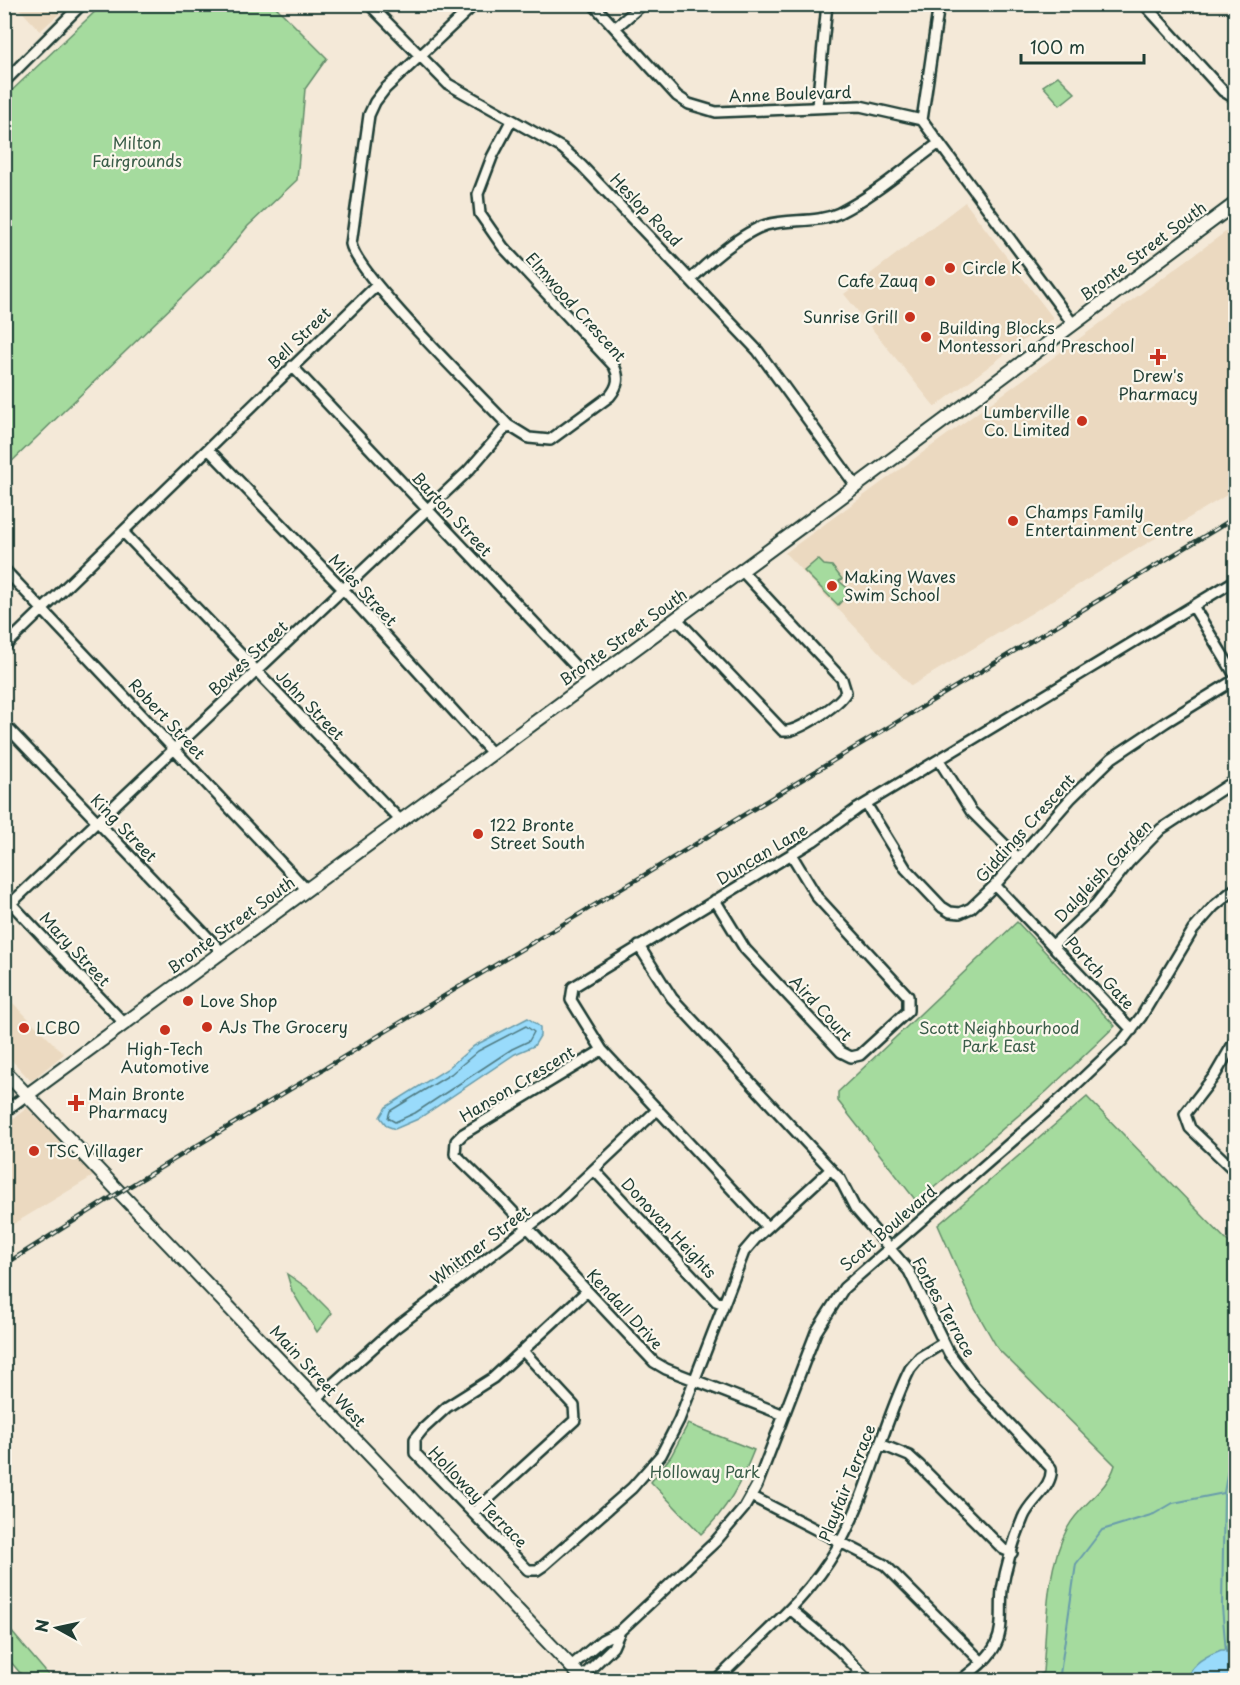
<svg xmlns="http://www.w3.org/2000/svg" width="1240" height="1685" font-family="'Playpen Sans',sans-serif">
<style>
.built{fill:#ebd9c0}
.green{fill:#a5db9e;stroke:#628c69;stroke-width:1.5}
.water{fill:#99dbfb;stroke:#689cab;stroke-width:1.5}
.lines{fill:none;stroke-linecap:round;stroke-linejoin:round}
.shore{stroke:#507c84;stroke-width:1.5}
.stream{stroke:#689cab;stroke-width:2}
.minor-casing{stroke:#1f3d34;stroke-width:14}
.major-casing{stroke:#1f3d34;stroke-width:16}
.minor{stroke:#fbf7ec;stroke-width:9}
.major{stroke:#fbf7ec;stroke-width:12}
.rail-casing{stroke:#1f3d34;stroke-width:4.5}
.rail{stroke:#fbf7ec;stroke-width:2;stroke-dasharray:7;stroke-linecap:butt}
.poi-dot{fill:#c8321e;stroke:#fbf7ec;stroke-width:2}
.labels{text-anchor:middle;stroke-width:4.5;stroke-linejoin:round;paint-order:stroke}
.street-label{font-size:16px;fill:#1f3d34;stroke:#fbf7ec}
.park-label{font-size:16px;fill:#3a5d49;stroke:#fbf7ec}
.poi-label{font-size:16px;fill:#1f3d34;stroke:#fbf7ec;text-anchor:start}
</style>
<rect width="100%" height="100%" fill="#f4e9d8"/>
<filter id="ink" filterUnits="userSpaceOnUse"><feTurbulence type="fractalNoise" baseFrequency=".0167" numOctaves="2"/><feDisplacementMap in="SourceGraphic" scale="12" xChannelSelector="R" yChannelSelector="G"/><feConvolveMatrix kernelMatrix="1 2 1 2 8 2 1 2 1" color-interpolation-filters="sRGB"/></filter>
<g filter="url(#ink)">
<!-- built -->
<path class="built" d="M16,5H69L40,31Z
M965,202L1053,318L935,407L844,294Z
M1235,225V490L911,686L785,553Z
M4,994L64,1054L31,1081L5,1053Z
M27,1108L95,1175L5,1229V1125Z"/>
<!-- green -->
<path class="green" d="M102,5H274L327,58L305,89L297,180L248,226L221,259L5,468V97Z
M1058,76L1075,93L1060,105L1043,86Z
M818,559L824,565L832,566L842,579L839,581L851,591L838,605L804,571Z
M1017,922L1115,1026L1047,1091L917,1202L838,1101V1092Z
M1087,1097L1235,1249V1680H1034L1043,1672C1047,1624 1045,1570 1068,1527C1081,1503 1107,1492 1115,1465L998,1349L974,1307L938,1225Z
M287,1274L306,1287L332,1313L317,1332L292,1291Z
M688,1424L754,1450C741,1483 727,1510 701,1534L651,1482L671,1456Z
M5,1624L51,1678L48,1680H26L5,1655Z"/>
<!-- water -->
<path class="water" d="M528,1018L540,1027V1036L534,1046L515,1054L418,1119L395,1129L387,1126L380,1117L386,1107L447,1069L474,1046Z
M1221,1650H1226L1235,1661V1680H1188C1188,1664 1208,1655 1221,1650Z"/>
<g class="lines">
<!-- shore -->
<path class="shore" d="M526,1026L534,1032L529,1041L512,1049L415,1113L395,1122L388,1118L390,1111L451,1074L478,1051Z"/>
<!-- stream -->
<path class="stream" d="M1226,1652L1222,1607L1224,1493L1236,1420
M1053,1680L1060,1674L1076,1564L1102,1530L1154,1514L1173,1503L1224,1493"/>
<defs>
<path id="minor" d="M369,4L448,84L562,148L581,165L758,351L856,486
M475,4L385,89L375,102L369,115L351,244C357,275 479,394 508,425L529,438L550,440L610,396C618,386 620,378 614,366L503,247L480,214L478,194L492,157L511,121
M593,4L677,96L689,104L716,112L860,106L922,120L1073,324
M1144,4L1223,91L1236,99
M615,28L643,4
M4,82L82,4
M817,106L827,4
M922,120L939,4
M691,279C708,262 743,232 766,225C791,218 816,224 839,213C875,195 906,167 938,144
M292,366L581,672L594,679
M209,450L343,589L492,753
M123,532L401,821
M4,569L307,890
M1193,606L1236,677
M676,618L783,731C797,733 839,705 846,692L842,679L741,570
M4,647L377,285
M4,724L222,952
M939,760L971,811L1019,859
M866,804L906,869L942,907L950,912L960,913L971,908L995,885L1071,798L1112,758L1166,722L1236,679
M995,885L1132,1030
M4,896L124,1023
M715,900L745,949L841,1052L851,1057L860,1055L908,1011V996L817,897L791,854
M4,910L468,471L508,425
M1053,945L1096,904L1129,862L1161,829L1236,780
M639,946L672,998L840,1179L855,1208L909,1271L949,1353L973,1385L1051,1468C1054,1487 1029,1501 1023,1518C1014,1540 1006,1566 1002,1590C1000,1608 1004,1627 996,1644C989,1659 973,1670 961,1680
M1236,1039L1215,1075L1185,1114L1190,1128L1236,1172
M602,1050L463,1134L456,1141L455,1154L501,1199L654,1362L666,1369L784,1415
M4,1112L27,1095
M594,1170L716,1301L724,1304
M767,1227L602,1050L571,1000L573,987L813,841L857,809L1236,580
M587,1291L493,1378L447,1407L423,1429L415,1439V1453L528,1570H537L543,1566L632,1488L661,1455L679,1420L744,1252L756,1238L831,1169
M316,1399L394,1329L552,1209L658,1109
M880,1444L909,1456L919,1465L1003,1549L1012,1553
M751,1496L885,1565L982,1662
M473,1513L575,1420L574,1406L523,1351
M790,1609L838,1649L868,1680
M570,1667L602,1640L620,1631L715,1542L744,1508L757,1485L816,1332L844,1288L1063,1097L1122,1041L1141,1017L1193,930L1214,906L1236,888
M581,1678L613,1647L620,1631
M717,1680C757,1638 806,1602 836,1550C869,1494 881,1427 910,1369L920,1357L943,1343
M851,1680L860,1672"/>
<path id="major" d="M4,1071L584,1680
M27,1095L801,527L1236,203"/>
</defs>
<!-- minor casing -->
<use href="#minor" class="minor-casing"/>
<!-- major casing -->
<use href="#major" class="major-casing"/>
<!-- minor -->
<use href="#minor" class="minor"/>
<!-- major -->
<use href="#major" class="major"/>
<defs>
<path id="rail" d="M4,1265L112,1197L1236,517"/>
</defs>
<!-- rail casing -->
<use href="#rail" class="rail-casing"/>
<!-- rail -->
<use href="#rail" class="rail"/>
</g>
</g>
<!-- markers -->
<g class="poi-dot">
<circle cx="950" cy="268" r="6"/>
<circle cx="930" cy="281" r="6"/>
<circle cx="910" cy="317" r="6"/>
<circle cx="926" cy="337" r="6"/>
<path d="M1155 348h6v6h6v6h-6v6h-6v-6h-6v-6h6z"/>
<circle cx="1082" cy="421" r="6"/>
<circle cx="1013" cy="521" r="6"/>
<circle cx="832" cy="586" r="6"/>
<circle cx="478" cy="834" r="6"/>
<circle cx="188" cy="1001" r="6"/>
<circle cx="207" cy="1027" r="6"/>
<circle cx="24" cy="1028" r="6"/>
<circle cx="165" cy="1030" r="6"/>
<path d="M73 1094h6v6h6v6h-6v6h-6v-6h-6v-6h6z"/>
<circle cx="34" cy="1151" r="6"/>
</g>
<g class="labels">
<!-- street labels -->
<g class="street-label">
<text transform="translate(790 94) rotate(-2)" y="6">Anne Boulevard</text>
<text transform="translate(646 210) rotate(46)" y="6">Heslop Road</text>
<text transform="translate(1143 251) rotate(-37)" y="6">Bronte Street South</text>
<text transform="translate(576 307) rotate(48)" y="6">Elmwood Crescent</text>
<text transform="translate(299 338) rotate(-44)" y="6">Bell Street</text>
<text transform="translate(452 514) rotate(47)" y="6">Barton Street</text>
<text transform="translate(363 590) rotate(47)" y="6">Miles Street</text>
<text transform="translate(623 637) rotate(-36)" y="6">Bronte Street South</text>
<text transform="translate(248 658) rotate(-43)" y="6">Bowes Street</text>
<text transform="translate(310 705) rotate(46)" y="6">John Street</text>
<text transform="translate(167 719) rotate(47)" y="6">Robert Street</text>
<text transform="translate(124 828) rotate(46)" y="6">King Street</text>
<text transform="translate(1025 828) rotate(-48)" y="6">Giddings Crescent</text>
<text transform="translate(762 854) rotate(-31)" y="6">Duncan Lane</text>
<text transform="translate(1103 871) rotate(-47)" y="6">Dalgleish Garden</text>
<text transform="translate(231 925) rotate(-36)" y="6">Bronte Street South</text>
<text transform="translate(75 949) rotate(47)" y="6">Mary Street</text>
<text transform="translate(1100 973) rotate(47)" y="6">Portch Gate</text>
<text transform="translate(821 1008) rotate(47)" y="6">Aird Court</text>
<text transform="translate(517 1084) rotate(-31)" y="6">Hanson Crescent</text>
<text transform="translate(669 1228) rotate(47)" y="6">Donovan Heights</text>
<text transform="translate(888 1228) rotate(-41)" y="6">Scott Boulevard</text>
<text transform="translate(480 1245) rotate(-37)" y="6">Whitmer Street</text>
<text transform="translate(944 1307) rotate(61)" y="6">Forbes Terrace</text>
<text transform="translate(625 1309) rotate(47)" y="6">Kendall Drive</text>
<text transform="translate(318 1376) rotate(47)" y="6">Main Street West</text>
<text transform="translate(847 1483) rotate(-68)" y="6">Playfair Terrace</text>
<text transform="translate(478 1497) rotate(46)" y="6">Holloway Terrace</text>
</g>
<!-- park labels -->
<g class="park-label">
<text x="137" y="149">Milton<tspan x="137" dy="18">Fairgrounds</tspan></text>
<text x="999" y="1034">Scott Neighbourhood<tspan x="999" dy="18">Park East</tspan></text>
<text x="705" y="1478">Holloway Park</text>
</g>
<!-- poi labels -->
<g class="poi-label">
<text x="962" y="274">Circle K</text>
<text x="918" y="287" text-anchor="end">Cafe Zauq</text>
<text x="898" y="323" text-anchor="end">Sunrise Grill</text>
<text x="938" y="334">Building Blocks<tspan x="938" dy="18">Montessori and Preschool</tspan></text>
<text x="1158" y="382" text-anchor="middle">Drew's<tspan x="1158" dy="18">Pharmacy</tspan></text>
<text x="1070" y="418" text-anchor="end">Lumberville<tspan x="1070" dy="18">Co. Limited</tspan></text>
<text x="1025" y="518">Champs Family<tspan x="1025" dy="18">Entertainment Centre</tspan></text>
<text x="844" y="583">Making Waves<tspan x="844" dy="18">Swim School</tspan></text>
<text x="490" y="831">122 Bronte<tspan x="490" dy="18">Street South</tspan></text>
<text x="200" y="1007">Love Shop</text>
<text x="219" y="1033">AJs The Grocery</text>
<text x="36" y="1034">LCBO</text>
<text x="165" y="1055" text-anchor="middle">High-Tech<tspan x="165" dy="18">Automotive</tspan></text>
<text x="88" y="1100">Main Bronte<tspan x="88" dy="18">Pharmacy</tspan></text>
<text x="46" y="1157">TSC Villager</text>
</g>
</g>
<!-- margin -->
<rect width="1240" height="1685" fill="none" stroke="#fbf7ec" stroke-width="24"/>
<rect x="12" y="12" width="1216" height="1661" fill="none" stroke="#1f3d34" stroke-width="2" filter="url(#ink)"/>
<!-- north arrow -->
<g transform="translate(57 1628) rotate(278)" stroke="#fbf7ec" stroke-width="4.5" paint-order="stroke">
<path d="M0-4.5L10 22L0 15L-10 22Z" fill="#1f3d34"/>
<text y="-9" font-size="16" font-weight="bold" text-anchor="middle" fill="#1f3d34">N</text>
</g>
<!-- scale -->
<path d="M1021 54v9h123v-9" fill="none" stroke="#1f3d34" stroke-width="3"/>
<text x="1030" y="54" font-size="18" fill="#1f3d34" stroke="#fbf7ec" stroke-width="4.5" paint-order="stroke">100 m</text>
</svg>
